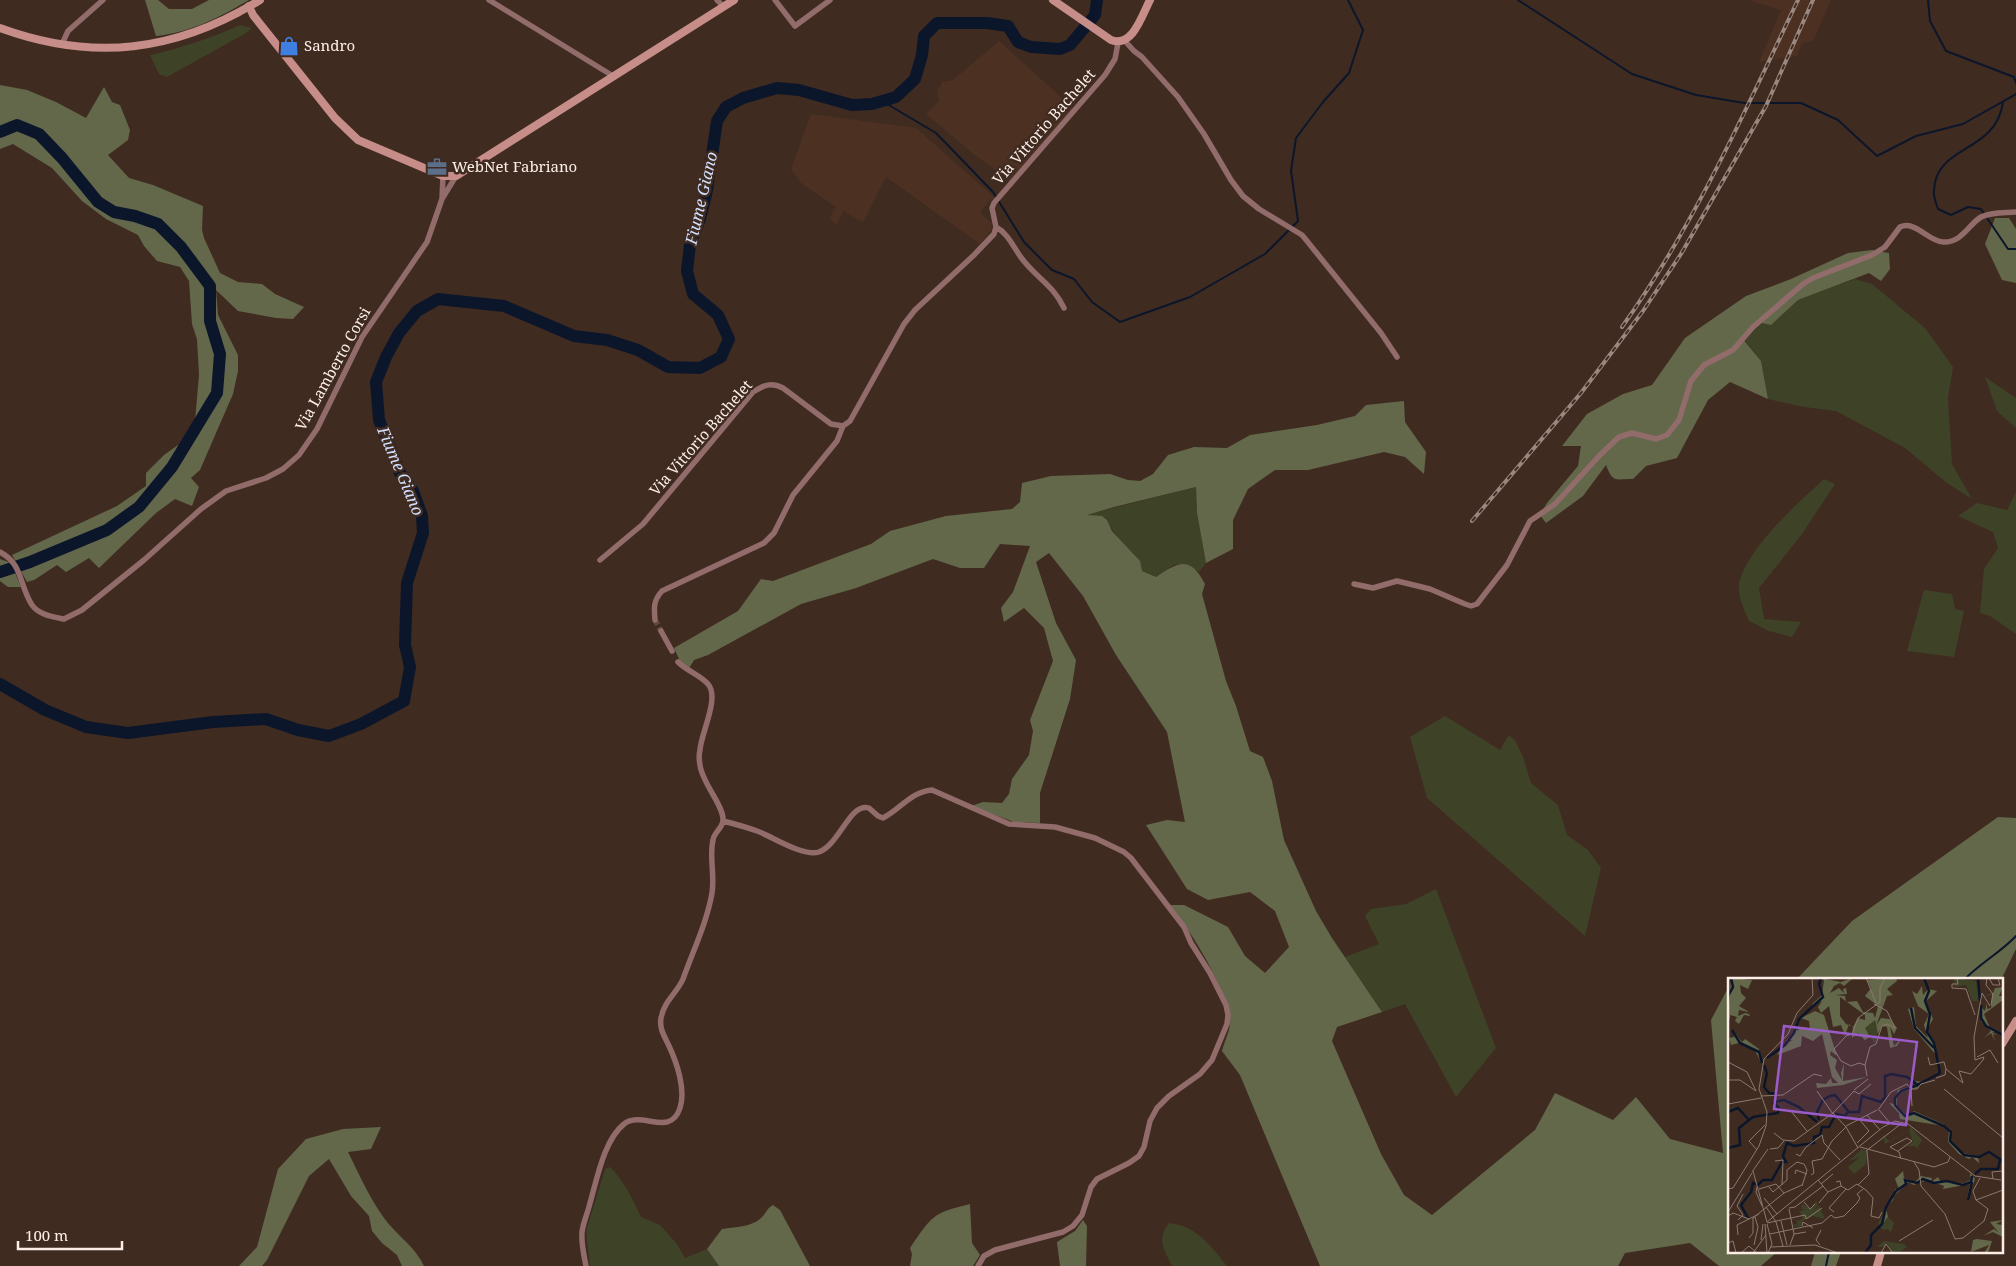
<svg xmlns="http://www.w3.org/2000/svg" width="2016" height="1266" font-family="'Noto Serif',serif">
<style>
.built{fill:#4c3123}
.green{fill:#3e4227}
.forest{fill:#63684a}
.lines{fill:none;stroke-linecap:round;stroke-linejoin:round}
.stream{stroke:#0c162b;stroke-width:2}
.river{stroke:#0c162b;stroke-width:12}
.street-tunnel{stroke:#5c483f;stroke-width:5.5;stroke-dasharray:5.5 3;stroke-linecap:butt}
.street{stroke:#916c6a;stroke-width:5.5}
.secondary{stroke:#c78d89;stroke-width:8}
.rail-casing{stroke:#9a8880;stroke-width:4}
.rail{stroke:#402b21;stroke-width:2;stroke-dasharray:5.5;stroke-linecap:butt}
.labels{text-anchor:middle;stroke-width:5;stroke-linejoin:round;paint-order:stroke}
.poi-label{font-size:15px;fill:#fceee7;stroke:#402b21;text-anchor:start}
.street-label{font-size:15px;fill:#fceee7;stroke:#402b21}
.water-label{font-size:16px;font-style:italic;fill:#d1e1ff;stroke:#402b21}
.inset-river{fill:none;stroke:#0c162b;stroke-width:2.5}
.inset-road{fill:none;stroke:#8b7970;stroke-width:1}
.view{fill:#9b5cc9;fill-opacity:0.15;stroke:#9b5cc9;stroke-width:2.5}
.inset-edge{fill:none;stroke:#fceee7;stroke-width:2.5}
</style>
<rect width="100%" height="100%" fill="#402b21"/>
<!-- built -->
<path class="built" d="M1749,0H1831L1813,41L1802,43L1797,56L1759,62L1781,10Z
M999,41L1073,108L1010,181L971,152L926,114L939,101L937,91L942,82L953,80Z
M811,114L916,128L995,198L989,201L980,213L992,223L991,230L980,244L886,177L863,222L843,211L836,225L830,218L836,207L801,183L791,169Z"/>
<!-- green -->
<path class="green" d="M240,25L252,28L246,33L167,77L159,74L150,55C182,48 211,38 240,25Z
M1855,279L1872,284L1925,328L1953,367L1948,398L1952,464L1972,499L1947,483L1905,448L1836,411L1804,407L1768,399L1761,361L1742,337L1757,322L1771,325L1798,300Z
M1985,377L2016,398V428L1997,411Z
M1824,479L1835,484L1802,534L1759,588L1764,619L1801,622L1792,637L1769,631L1749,621C1745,611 1737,596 1739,584C1747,548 1797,504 1824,479Z
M1196,487L1197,513L1206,563L1199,572C1176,559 1177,563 1156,577L1142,571C1138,552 1116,541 1107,520L1085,515Z
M2016,492V634L1990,616L1980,613L1984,569L1998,548L1993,532L1958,516L1977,503L2007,510Z
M1924,590L1952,594L1955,609L1964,611L1954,657L1907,651Z
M1445,716L1500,750L1509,735L1516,742L1523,757L1531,783L1558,805L1567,835L1588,850L1601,868L1585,936L1427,798L1410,737Z
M1436,889L1496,1048L1456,1097L1405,1004L1382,1012L1345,957L1379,944L1365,916L1371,909L1406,904Z
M610,1167C624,1181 633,1199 641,1217L660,1225L677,1244L685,1258L707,1249L719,1266H590L586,1231L605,1169Z
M1169,1223C1197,1226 1210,1245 1227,1266H1172C1164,1249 1156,1240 1169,1223Z"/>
<!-- forest -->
<path class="forest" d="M145,0H158L169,9H192L209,0H249C218,18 192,32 156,36Z
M0,85L27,90L56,102L86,118L104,87L112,102L120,105L130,130L128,140L108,155L129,178L153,185L203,206L202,230L204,238L220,273L238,282L262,284L275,294L304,307L293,319L276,318L238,311L216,290L218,315L238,355V371L233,394L216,433L200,470L191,478L199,487L192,506L175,499L156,513L99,568L89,558L66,572L57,565L34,580L27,582L12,555L117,506L146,486V473L164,455L181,443L195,421L199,375L197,339L192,324L189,281L180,267L157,261L144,246L138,235L106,219L82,201L52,168L13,144L0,149Z
M1995,218H2009L2016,229V283L2002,280L1985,244Z
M1872,250L1889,253L1890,269L1881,281L1869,273L1798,300L1771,325L1757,322L1742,338L1761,361L1768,399L1730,382L1708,400L1677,458L1646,466L1633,479C1614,479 1613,483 1606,465L1583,496L1546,523L1540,515L1547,503L1578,466L1581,446H1562L1587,414L1623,394L1652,385L1685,338L1746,296L1791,279L1848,253Z
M1404,401L1405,422L1426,452L1424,474L1405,457L1384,452L1308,470H1275L1248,489L1233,520V549L1206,563L1197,513L1196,487L1114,507L1087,515L1102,516L1107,520L1112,531L1140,561L1142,571L1156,577C1178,562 1190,555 1205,584L1202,594L1226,681L1236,706L1250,751L1263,757L1272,781L1284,840L1316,911L1332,938L1382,1012L1337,1027L1332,1041L1381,1154L1404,1195L1432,1215L1535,1130L1555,1093L1613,1120L1636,1097L1670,1139L1723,1153L1711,1020L1728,988L1730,989V1252H1777L1761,1266H1719L1690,1243L1625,1253L1618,1266H1320L1240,1075L1222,1051C1224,1042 1231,1029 1230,1021C1225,985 1192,933 1170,905H1184L1228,927L1245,956L1265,973L1289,947L1275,911L1250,892L1208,900L1187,889L1146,825L1167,820L1185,822L1167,732L1116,655L1083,596L1049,553L1036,562L1056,623L1076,660L1070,699L1040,793V823L1014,822L971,806L983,802L1002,803L1009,794L1012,779L1029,755L1033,731L1030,720L1053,661L1044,628L1024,608L1004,622L1001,608L1013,592L1030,546L1000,544L984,568H960L933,559L856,588L801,604L708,655L694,660L688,670L680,661L674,648L738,611L761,579L773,581L871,544L890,531L946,516L1012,509L1020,502L1022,483L1051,476L1110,474L1128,480L1140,481L1153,474L1168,455L1194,447L1227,448L1250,435L1317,425L1355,416L1366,405Z
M0,559L11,563L21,587H8L0,581Z
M1998,817L2016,818V949L2001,980H1796L1852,921Z
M381,1127L371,1149L348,1152C359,1174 369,1197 384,1218C396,1235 415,1246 424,1266H402L397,1255L382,1243L372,1231L369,1216L351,1196L329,1159L309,1176L267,1260L262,1266H239L257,1247L278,1169L306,1139L343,1129Z
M970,1204L972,1243L980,1255L973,1266H910L912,1254L910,1248C932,1216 932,1213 970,1204Z
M773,1205L780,1210L810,1266H719L707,1249L722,1229C735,1227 753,1227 762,1217C767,1212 767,1208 773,1205Z
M1083,1220L1087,1226L1086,1266H1060L1057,1242L1075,1231Z
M1815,1252H1841L1836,1266H1811Z"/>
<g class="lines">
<!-- stream -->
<path class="stream" d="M1518,0L1632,74L1696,95L1744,103H1801L1838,120L1877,156L1916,136L1963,124L2016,94
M1928,0L1930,21L1946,51L2014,77L2016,83
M882,101L936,133L993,192L1024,242L1052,270L1074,279L1092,302L1120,322L1190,297L1265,254L1298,221L1291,171L1296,138L1323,102L1349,73L1363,30L1348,0
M2003,102C1996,154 1936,144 1934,190C1933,196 1936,203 1938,209L1951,215L1968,207L1981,209L2008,249H2016
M1964,980C1980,963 2000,953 2016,936
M1826,1266L1829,1252"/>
<!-- river -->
<path class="river" d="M0,132L17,125L39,134L62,158L98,202L114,212L135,216L158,224L181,247L210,286V321L220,354L217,393L172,467L139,507L107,530L30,562L0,572
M0,684L45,710L86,727L128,733L213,722L266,719L298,730L329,736L361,724L404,701L410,667L405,645L407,583L423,533L422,516L413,491L400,473L379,420L376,382L386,357L399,333L417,311L438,299L504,306L574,336L607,340L638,350L668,367L700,368L721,357L729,339L718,315L693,294L687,271L690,245L700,219L707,190L717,121L726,107L743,98L777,88L799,90L852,105L872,104L896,97L915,79L922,55L924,36L937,23H987L1008,26L1018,42L1031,47L1060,49L1070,45L1095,15L1097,0"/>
<!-- street-tunnel -->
<path class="street-tunnel" d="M655,620L661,631"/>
<!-- street -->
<path class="street" d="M489,0L613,76
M717,0L723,6
M775,0L795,26L830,0
M1125,41L1134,51L1142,57L1178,97L1204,134L1231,180L1243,196L1259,209L1302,235L1307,241L1381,333L1397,357
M62,44L68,31L103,0
M442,199L443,176
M996,227C1009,234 1014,249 1023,260C1038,279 1053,285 1064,308
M0,552C23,564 19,585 32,605C39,615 53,617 64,619L82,610L144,560L201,509L226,491L266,478L283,469L299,455L317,429L362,337L427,242L442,199L456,176
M600,560L643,524L753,392C764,385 771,382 783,388L831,424L843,426L850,421L904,324L915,310L974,255L994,234L996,227L992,208L994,203L1105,75L1115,59L1118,43
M1354,584L1373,588L1397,581L1430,589L1465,604L1471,606L1477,604L1507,565L1530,521L1555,504L1600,455L1619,437L1632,433L1656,439L1667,435L1679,420L1691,381L1704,365L1733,350L1753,327L1803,284L1813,278L1872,255L1885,247L1900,227C1915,220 1928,241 1943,242C1962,243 1969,224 1981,217C1991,212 2005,213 2016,212
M655,620C654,608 653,601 662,591L764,543L774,533L793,495L837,441L843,426
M661,631L672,651
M723,821C735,824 746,827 757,831C773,837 803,857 819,852C840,844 850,802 869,808L878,816L883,818C901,809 910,792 932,790L1009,824L1055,827L1095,838L1124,852L1131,858L1184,927L1191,943L1210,973L1226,1005L1228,1015L1227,1024L1212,1060L1200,1074L1169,1096L1157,1108L1150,1121L1144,1147L1139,1156L1129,1163L1097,1179L1091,1187L1082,1215L1073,1226L1063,1232L995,1250L984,1256L978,1266
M586,1266C584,1255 581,1244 582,1232C583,1223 588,1212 590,1203C597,1179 604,1140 624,1124C642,1110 670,1138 680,1108C686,1090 677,1063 669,1046C665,1037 659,1029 661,1018C664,1001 677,993 683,979C693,951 707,922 712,893C715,875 709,857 713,840C714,832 723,828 723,820C724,806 702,783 700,765C699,760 699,754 700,750C701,733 720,698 708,684C700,675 687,671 678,662"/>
<!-- secondary -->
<path class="secondary" d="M1053,0L1111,40C1133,48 1142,15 1150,0
M249,6L253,15L335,118L358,140L443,176H456L734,0
M0,28C93,62 176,52 260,0
M2002,1044L2016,1021
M1877,1266L1881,1252"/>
<defs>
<path id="rail" d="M1622,327C1694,226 1745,111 1798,0
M1472,521L1581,393L1643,311L1681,254L1766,106L1813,0"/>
</defs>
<!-- rail casing -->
<use href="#rail" class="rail-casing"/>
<!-- rail -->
<use href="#rail" class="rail"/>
</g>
<!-- icons -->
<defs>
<symbol id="shop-bare" viewBox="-9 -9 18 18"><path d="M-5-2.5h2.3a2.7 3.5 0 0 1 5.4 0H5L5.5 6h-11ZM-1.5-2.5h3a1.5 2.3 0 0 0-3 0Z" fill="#3f7fe0" stroke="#402b21" stroke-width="2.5" paint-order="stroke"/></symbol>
<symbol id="office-bare" viewBox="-9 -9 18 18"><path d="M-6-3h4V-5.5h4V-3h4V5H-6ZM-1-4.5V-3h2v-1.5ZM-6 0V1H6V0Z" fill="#5c6f8a" stroke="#402b21" stroke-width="2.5" paint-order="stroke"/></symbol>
</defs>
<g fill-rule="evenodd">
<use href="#shop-bare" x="275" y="32" width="28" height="28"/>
<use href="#office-bare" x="423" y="153" width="28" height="28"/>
</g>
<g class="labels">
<!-- poi labels -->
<g class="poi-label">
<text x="304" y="51">Sandro</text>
<text x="452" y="172">WebNet Fabriano</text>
</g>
<!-- street labels -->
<g class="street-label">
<text transform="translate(1044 127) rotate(-49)" y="5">Via Vittorio Bachelet</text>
<text transform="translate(333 369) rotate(-61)" y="5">Via Lamberto Corsi</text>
<text transform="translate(701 438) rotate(-49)" y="5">Via Vittorio Bachelet</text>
</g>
<!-- water labels -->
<g class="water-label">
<text transform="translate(701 198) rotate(-77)" y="6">Fiume Giano</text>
<text transform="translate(401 471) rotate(67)" y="6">Fiume Giano</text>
</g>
</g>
<!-- overview -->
<g transform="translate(1728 978)">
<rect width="275" height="275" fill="#402b21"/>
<path d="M225,0L248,3L251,23H244L238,7L227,9ZM147,42L150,56L147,65L136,52L141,43ZM182,148L194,162L190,169L192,172L187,168H178L185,164L181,153L157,166L155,157L161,163L182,152ZM134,171L139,173L138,186L126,196L120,189L132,179L121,183ZM88,223L90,227L84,234L91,228L97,241L85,238L74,243L73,248L66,249L65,246L70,247L68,241L71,243L75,240L71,233L78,232L73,231L74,226L82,231ZM156,234L158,243L160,239L166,245L163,254L160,251L155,252L150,246ZM156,263L176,266L179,269L170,275L164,274L159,265L155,269H149Z" fill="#3e4227"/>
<path d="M3,0L24,2L20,11L12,7L13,15L18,20L11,28L21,34L11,32L10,38L17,35L21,36L22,38L16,37L11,46L7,43L9,39L2,37V42L0,39ZM92,0L113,4L125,0L116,8L112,5L106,8L102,15L111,10L116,15L115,11L118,10L119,16L107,17L117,18L118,24L129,23L135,34L145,35L147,40L150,28L137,18L143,10L139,2L168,0L169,3L159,11L165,17L159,18L148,48L153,40L162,41L169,50L166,56L162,49L166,68L174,60L169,68L162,70L159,49L154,48L150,56L147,42L137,50L142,59L137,62L130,55L124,60L125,50L121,46L117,58L113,47L105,49L101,28L93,35L90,29L94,23L83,27L94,17L96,2ZM112,19L137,37V42L130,40L125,49L118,46L112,38ZM194,8L195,17L200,11L209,13L198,23L205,41L199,52L207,65L209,78L186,51L180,31L186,29L188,48L200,60L196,47L201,36L190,28L184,13L189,16ZM275,9L271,18H275V22L256,36L262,50L271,54H264L269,57L265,56L267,63L263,55L256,60L263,53L253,43V29L257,33L259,25V31L263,30L264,16L255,19L265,15L267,10ZM87,33L96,37L109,78L103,73L102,77L109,82L107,90L114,102L113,95L116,85L115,103L139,99L115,107L89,110L88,105L98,106L103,100L104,105H110L104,99L94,56L85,63L74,58L73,68L49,77L55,67L65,62L58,63L66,55L69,43V53L74,49L82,52L81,43L73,40ZM5,52L14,64L17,61L31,71L33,84L26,71L11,65L3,67L1,60L6,59ZM185,103L196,104L189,110L173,114L169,118V128L179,138L186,133L215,146L222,152L223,162L234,175L250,178L251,185L244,179L241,181L231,176L220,164L221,153L216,148L172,141L171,135L161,125L166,126L170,112L188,108ZM175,193L176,200L187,204L193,198L204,200L203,204L210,199L212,203L236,205L242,202V195L247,201L239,222L242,206L215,211L216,208L199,202L186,207L180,204L166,218L165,222L158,230L160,239L156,244L157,228L164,221L167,211H171L167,201ZM275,242L268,246L275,247V259L265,254L255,258L266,251L271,255L262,244ZM249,261L264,263L260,275H256L261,267L243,274L245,262Z" fill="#63684a" fill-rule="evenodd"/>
<path class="inset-river" d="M250,0L252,23M0,18L5,9L3,0M253,27V40L258,48L275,57M183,30L187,50L206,70M4,52L12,65L31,74L34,85M39,80L57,67L66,55L71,41L95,19L91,6L93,0M36,87L39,95L36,109L41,115L49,116M189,107L212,95L206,65L199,54L202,36L197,23L201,13L196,0M0,134L10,130L21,142M91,142L89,134L95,122L102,118L107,117L121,134M0,170L12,167L11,150L25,139L50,135L51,130L46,125L50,123L56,122L71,129L89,144M247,196L253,191H270L272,182M240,222L244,204M20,240L13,227L23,214L25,205L30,207L35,202H44L54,184H58L55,178L59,165L66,168L86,165V159L92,157L94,149H101L108,136L117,138L120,134H131L134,118L153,124L157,119V98L163,96L179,99L190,107L173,113L167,120V127L177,138L186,135L216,148L223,154L222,163L236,177L251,179L261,174L275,183M137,275L143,267V257L154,246L158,229L168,213L178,206L177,202L189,205L195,201L206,205L219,203L235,207L243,204L244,198"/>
<path class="inset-road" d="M138,0L148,25M229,0L230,6H224V10L238,11L247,37M259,0L258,7L265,16L263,27M261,0L265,7H272L270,0M200,79L202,87L216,84L218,91M249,79L262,72L270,85M0,84L19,94L28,113M137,87L131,85L123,88L113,83L106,71L118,58L124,56L130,40L152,24V10L157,0M139,98L137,87L142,69L148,66L154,48L159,46L167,50L159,33L146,26M208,100L217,97L218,91L235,105L231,93L243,96L255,82L256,79L247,82L246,59L254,15L262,28M0,102H12L28,113M183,111L184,128M216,111L275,160M126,112L140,101M89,113L105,136M33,118L55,117L86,96L94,98M0,126L33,120M150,132L163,114L179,106L183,111H189L193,106L207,102M151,132L162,145M63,133L79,153M105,135L126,113L131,116L143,106M139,137L152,152M38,148L39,134L31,111L36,81L60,56L69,35L85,17L84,0M118,148L149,132M118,149L130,170M46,155L55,162L66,163L105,135L118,149M129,165L141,153L131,141M132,169L206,189L220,184L222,179M162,169L179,160L184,163L170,173M162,169L171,174L173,181M42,171L50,170L56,163M29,172L21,163L37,147M138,173L174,145M68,176L72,178L78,169L94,157L96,165L112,182M47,183L55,182L54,207M186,184L191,192L193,208L217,236L227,261L235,260L256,243L260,231L248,222L245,213L252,200M25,193L39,244M24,194L40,171M67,196L68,192L79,196M83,197L86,195L84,183L94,181L104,163L118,149M265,201L264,194L275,193M90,202L100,214M108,204L112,203L113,208L120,212L129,206L138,212L145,220L143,238L151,240L154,234M93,206L105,196M130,207L141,196L139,173M29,209L28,214L34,228M41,209L45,214L59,202V192L69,184L76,186L79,192L74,208M0,211L5,210L31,168L38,148M31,211L48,206L56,215M36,220L49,236M248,222L275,212M76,224L82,231L87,226M91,225L100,214L113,208M38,229L48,244L55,268M61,230L67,229L95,208M61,231L66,256M0,234L24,195M106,234L101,230L118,211M0,238L5,235L21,241M116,238L129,225L132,220L129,216L135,211M25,240L56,215L74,207M10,242L15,237L9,228L15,216M53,243L59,267M39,244L155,149L167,143L180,146L247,198L273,202M39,245L77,237L78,241L94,230M37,246L39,275M39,246L44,266L40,275M74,248L75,244L85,250M42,256L94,245L103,237L107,240L116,238M10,257L9,247L31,236M21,260L25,255V240M33,262L35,246M171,263L205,242M0,265L5,263L8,275M26,267L30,249L27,239M62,267L66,256L78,254M92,267L88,262L93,252M43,269L87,267L110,275M13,275L21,268L29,275M25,275L38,257M153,275L158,266L165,275"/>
<path class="view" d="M56,48L189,64L178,147L46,131Z"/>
<rect width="275" height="275" class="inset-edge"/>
</g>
<!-- scale -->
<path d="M18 1241v8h104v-8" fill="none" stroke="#fceee7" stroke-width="2.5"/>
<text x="25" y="1241" font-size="15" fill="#fceee7" stroke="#402b21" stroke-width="4" paint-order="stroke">100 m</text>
</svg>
